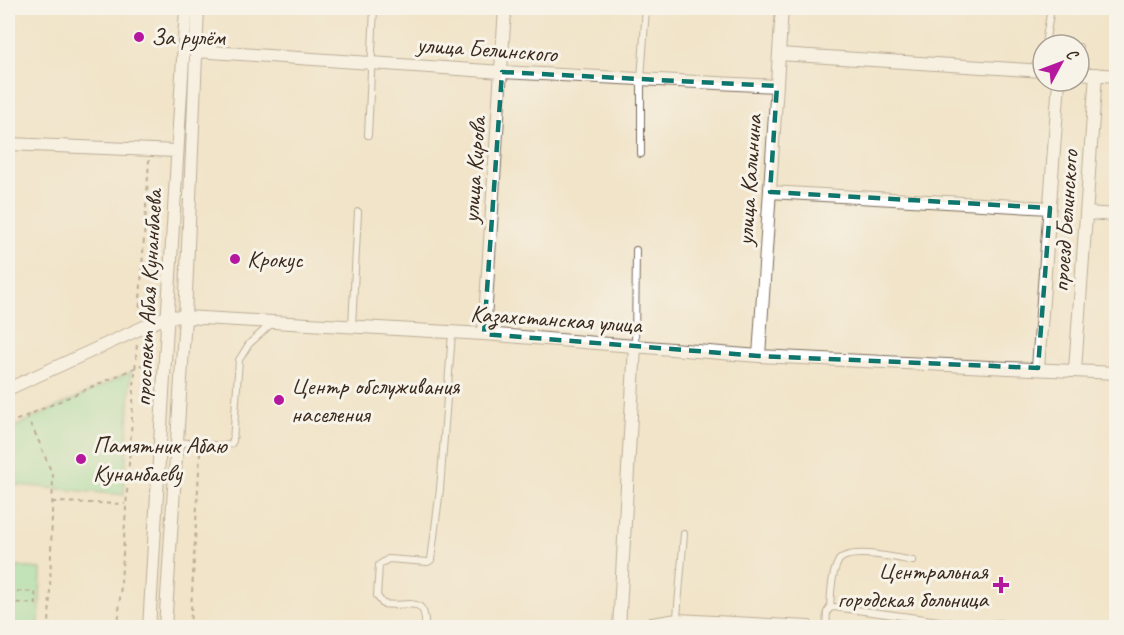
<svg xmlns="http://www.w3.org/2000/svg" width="1124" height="635" font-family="Caveat,sans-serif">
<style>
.green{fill:#8be0a3;stroke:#638560;stroke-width:1.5}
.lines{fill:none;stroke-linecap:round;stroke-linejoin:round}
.service-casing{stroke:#7b6b5a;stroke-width:8}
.minor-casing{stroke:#7b6b5a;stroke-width:14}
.path{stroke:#7b6b5a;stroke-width:2;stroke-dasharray:4.5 4.5;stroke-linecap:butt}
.service{stroke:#fff;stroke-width:6}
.minor{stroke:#fff;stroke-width:12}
.marked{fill:none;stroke:#0f766e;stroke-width:4.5;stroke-dasharray:12 8;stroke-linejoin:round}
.poi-dot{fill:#b5179e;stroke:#f7f3e8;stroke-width:2}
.labels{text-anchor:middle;stroke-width:6;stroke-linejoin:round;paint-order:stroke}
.poi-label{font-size:24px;fill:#3b2a1e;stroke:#f7f3e8;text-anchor:start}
.street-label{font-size:24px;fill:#3b2a1e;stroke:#f7f3e8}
</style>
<rect width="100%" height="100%" fill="#f7f3e8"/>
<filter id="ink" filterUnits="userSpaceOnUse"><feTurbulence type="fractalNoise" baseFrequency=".0167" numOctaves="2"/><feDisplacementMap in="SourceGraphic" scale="12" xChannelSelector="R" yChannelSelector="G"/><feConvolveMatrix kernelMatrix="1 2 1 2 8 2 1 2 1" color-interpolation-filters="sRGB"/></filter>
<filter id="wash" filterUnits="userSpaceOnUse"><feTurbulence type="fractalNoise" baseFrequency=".008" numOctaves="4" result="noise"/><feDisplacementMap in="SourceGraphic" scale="24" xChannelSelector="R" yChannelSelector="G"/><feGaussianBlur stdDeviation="1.35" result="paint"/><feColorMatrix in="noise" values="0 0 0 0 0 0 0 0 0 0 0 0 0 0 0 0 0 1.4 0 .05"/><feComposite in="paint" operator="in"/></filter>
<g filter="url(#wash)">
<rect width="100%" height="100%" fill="#f1e4c9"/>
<!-- green -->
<path class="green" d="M131,372L124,495L8,484V430Z
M8,566L41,569L39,627H8Z"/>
</g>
<g filter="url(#ink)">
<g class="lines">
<defs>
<path id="service" d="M1051,8L1045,44L1055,45
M1079,47V56
M368,135L374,8
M641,154V79L646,8
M352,326L358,212
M635,346L636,250
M177,442L224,446L231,444L233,441L239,360L249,344L271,324
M830,608C831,594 831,576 838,562C846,546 897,558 913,561
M677,617L684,534
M620,626L677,617L809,624
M425,628C427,593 407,608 383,604L377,596L379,565L388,559L428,562L431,560L440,489L452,333
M826,628L827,612L830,608L834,607L977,626L1000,623L1008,628"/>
<path id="minor" d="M196,51L502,72L777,86
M779,54L1043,71
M1079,73L1116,76
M8,144L177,151
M770,192L1050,208
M1086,213L1116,215
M484,334L505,8
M759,356L782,8
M1038,368L1059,81
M1075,370L1096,74
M8,389L168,316L484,334L759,356L1116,373
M149,628L186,8
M165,628L185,317L198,8
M619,628L635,346"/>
</defs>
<!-- service casing -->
<use href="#service" class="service-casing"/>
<!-- minor casing -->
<use href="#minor" class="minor-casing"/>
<!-- path -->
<path class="path" d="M139,316L149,160
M26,416L37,437L53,476L49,628
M8,424L155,359
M52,502L125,504
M8,591L35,592L36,604L8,602
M118,628L137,343
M190,628L200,453"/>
<!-- service -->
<use href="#service" class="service"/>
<!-- minor -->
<use href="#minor" class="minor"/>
</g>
</g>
<!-- marked area -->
<path d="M0 0H1124V635H0ZM502,72L777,86L770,192L1050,208L1038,368L759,356L484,334Z" fill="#f1e4c9" fill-opacity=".55" fill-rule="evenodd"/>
<path class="marked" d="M502,72L777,86L770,192L1050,208L1038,368L759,356L484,334Z"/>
<!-- markers -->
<g class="poi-dot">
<circle cx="139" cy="37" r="6"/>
<circle cx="235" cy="259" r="6"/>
<circle cx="279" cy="400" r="6"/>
<circle cx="81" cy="459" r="6"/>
<path d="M998 576h6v6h6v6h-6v6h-6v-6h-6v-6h6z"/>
</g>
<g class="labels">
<!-- poi labels -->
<g class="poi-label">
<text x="151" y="45">За рулём</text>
<text x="247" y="267">Крокус</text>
<text x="291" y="394">Центр обслуживания<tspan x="291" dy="28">населения</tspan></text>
<text x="93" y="453">Памятник Абаю<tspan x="93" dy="28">Кунанбаеву</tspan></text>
<text x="988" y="579" text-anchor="end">Центральная<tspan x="988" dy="28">городская больница</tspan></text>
</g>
<!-- street labels -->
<g class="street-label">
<text transform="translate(487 49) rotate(4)" y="8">улица Белинского</text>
<text transform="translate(474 170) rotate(-86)" y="8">улица Кирова</text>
<text transform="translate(749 180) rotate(-86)" y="8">улица Калинина</text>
<text transform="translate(1065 221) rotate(-86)" y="8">проезд Белинского</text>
<text transform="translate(148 298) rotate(-87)" y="8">проспект Абая Кунанбаева</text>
<text transform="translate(556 319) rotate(4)" y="8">Казахстанская улица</text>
</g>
</g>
<!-- margin -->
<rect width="1124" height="635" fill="none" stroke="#f7f3e8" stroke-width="30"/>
<!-- north arrow -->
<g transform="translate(1061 63) rotate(49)"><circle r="28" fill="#f7f3e8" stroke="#aca397" stroke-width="1.5"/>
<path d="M0-4.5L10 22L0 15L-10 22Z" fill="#b5179e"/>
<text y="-9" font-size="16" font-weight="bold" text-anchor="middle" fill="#3b2a1e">С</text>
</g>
</svg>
